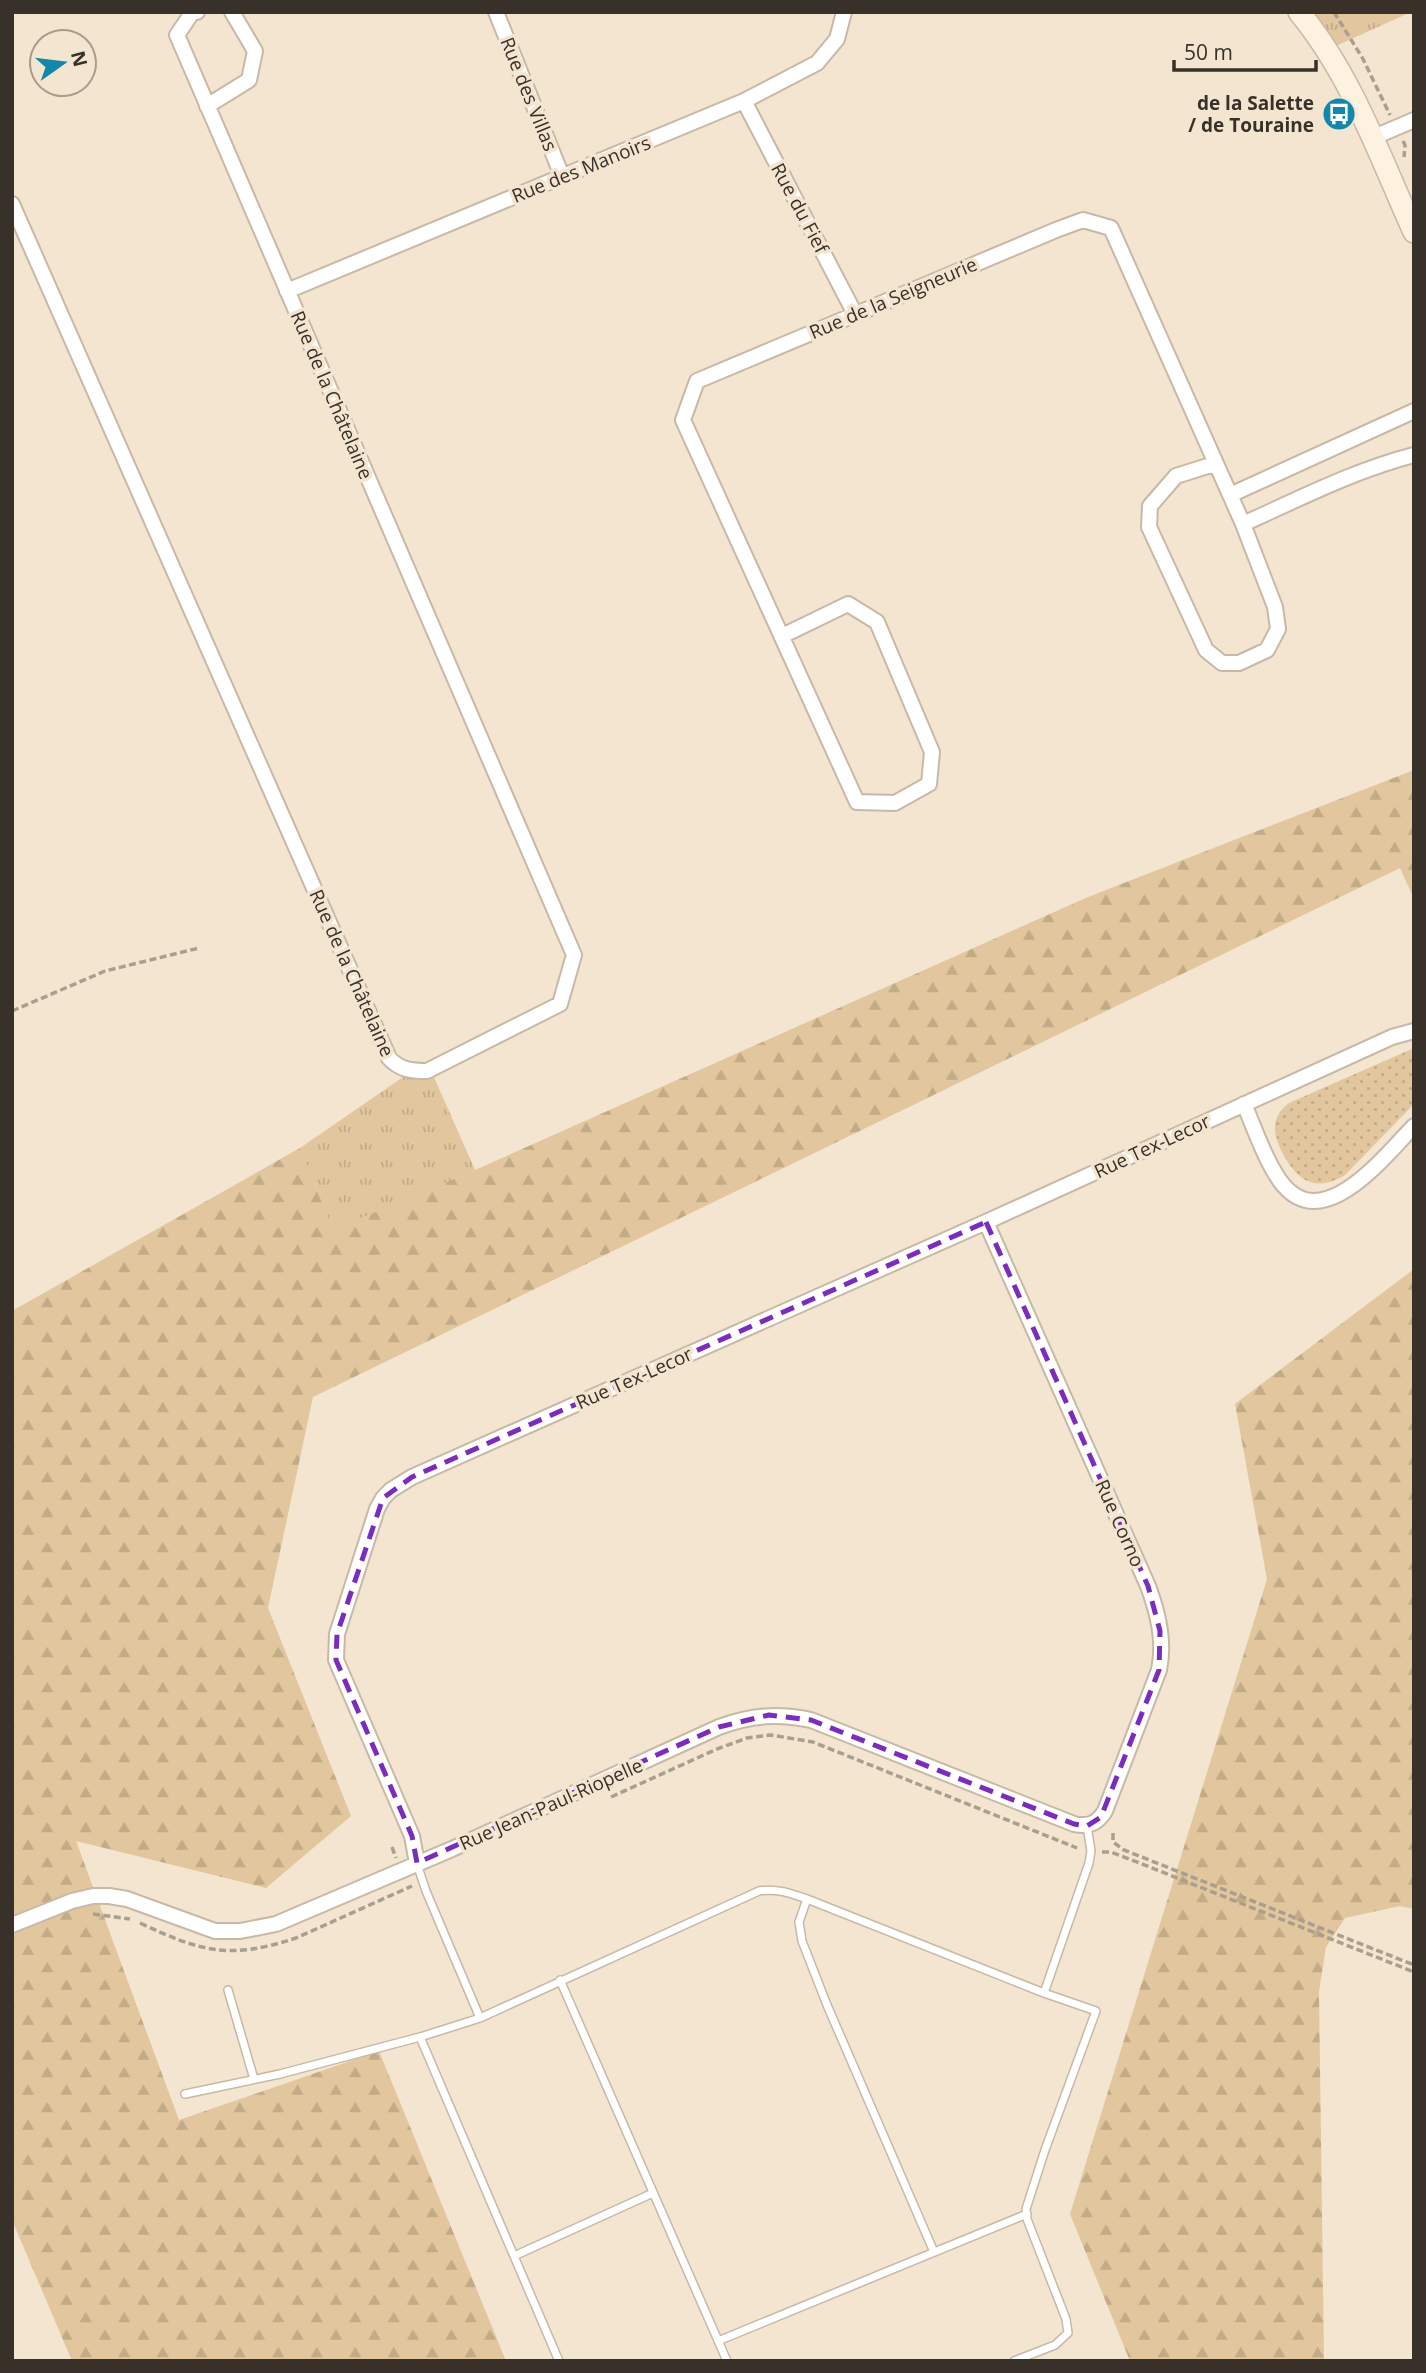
<svg xmlns="http://www.w3.org/2000/svg" width="1426" height="2373" font-family="'Open Sans',sans-serif">
<style>
.grass{fill:url(#grass-dots)}
.forest{fill:url(#forest-firs)}
.park{fill:url(#park-tufts)}
.lines{fill:none;stroke-linecap:round;stroke-linejoin:round}
.lane-casing{stroke:#c7b9a6;stroke-width:10}
.street-casing{stroke:#c7b9a6;stroke-width:18}
.secondary-casing{stroke:#c7b9a6;stroke-width:24}
.path{stroke:#aa9f8f;stroke-width:3.5;stroke-dasharray:7 3.5;stroke-linecap:butt}
.lane{stroke:#fff;stroke-width:7}
.street{stroke:#fff;stroke-width:14}
.secondary{stroke:#fdf1e0;stroke-width:21}
.marked{fill:none;stroke:#7b2cbf;stroke-width:5;stroke-dasharray:14 9;stroke-linejoin:round}
.labels{text-anchor:middle;stroke-width:7;stroke-linejoin:round;paint-order:stroke}
.street-label{font-size:19px;fill:#373129;stroke:#f3e5d0}
.poi-label{font-size:19px;font-weight:bold;fill:#373129;stroke:#f3e5d0;text-anchor:end}
</style>
<defs>
<pattern id="grass-dots" width="8" height="8" patternUnits="userSpaceOnUse" patternTransform="scale(1.75)"><rect width="8" height="8" fill="#e2c69d"/><path d="M2 2h.1M6 6h.1" fill="none" stroke="#c2ab87" stroke-width="1.8" stroke-linecap="round"/></pattern>
<pattern id="forest-firs" width="22" height="20" patternUnits="userSpaceOnUse" patternTransform="scale(1.75)"><rect width="22" height="20" fill="#e2c69d"/><path d="M5 1l3.5 6h-7zM16 11l3.5 6h-7z" fill="#c2ab87"/></pattern>
<pattern id="park-tufts" width="24" height="20" patternUnits="userSpaceOnUse" patternTransform="scale(1.75)"><rect width="24" height="20" fill="#e2c69d"/><path d="M3 7l-1-3M5 7V3M7 7l1-3M15 17l-1-3M17 17v-4M19 17l1-3" fill="none" stroke="#c2ab87"/></pattern>
</defs>
<rect width="100%" height="100%" fill="#f3e5d0"/>
<!-- grass -->
<path class="grass" d="M1414,1048V1104L1345,1175C1315,1193 1297,1181 1282,1152C1273,1134 1270,1117 1289,1103Z"/>
<!-- forest -->
<path class="forest" d="M1414,770V899L1400,868L313,1397L268,1608L351,1816L266,1888L76,1841L179,2120L379,2051L506,2361H72L12,2220V1311L300,1148L333,1229L475,1170L1088,897Z
M1414,1269V1909L1400,1906L1345,1918L1326,1947L1319,1992L1324,2361H1130L1070,2214L1267,1579L1235,1404Z"/>
<!-- park -->
<path class="park" d="M1299,12H1411L1327,50Z
M406,1075H433L475,1170L333,1230L300,1148Z"/>
<g class="lines">
<defs>
<path id="lane" d="M417,1864L426,1891L480,2018
M807,1899L799,1922L802,1941L827,2005L934,2252
M560,1980L727,2361
M228,1990L254,2079
M420,2037L559,2361
M185,2094L280,2074L420,2037L480,2018L759,1891C776,1888 790,1893 807,1899L1044,1993L1089,1863L1091,1851L1087,1826
M514,2256L653,2193
M718,2341L1027,2214
M1014,2361L1055,2345L1068,2333L1066,2319L1027,2219L1026,2209L1045,2150L1096,2011L1044,1993"/>
<path id="street" d="M496,12L562,176
M744,101L855,314
M207,106L249,80L255,51L232,12
M1372,138L1414,120
M12,204L389,1058C400,1070 411,1071 427,1071L560,1004L574,955L177,35L192,13L197,12
M287,291L744,101L817,63L837,39L844,12
M1230,495L1414,411
M1243,524C1299,499 1355,470 1414,455
M782,636L848,604L877,622L932,752L929,784L895,803L857,802L683,420L697,381L1056,230L1083,220L1111,228L1243,524L1275,607L1278,629L1267,650L1239,663H1222L1206,650L1149,527L1150,506L1176,476L1214,464
M1244,1104C1254,1127 1262,1152 1275,1173C1316,1245 1382,1159 1414,1126
M417,1863L412,1836L336,1660L337,1634L377,1509L383,1498L391,1490L412,1477L986,1222L1392,1037L1414,1031
M12,1925L72,1901L93,1896H109L127,1899L215,1931H240L276,1924L452,1849L719,1727C751,1715 778,1713 811,1720L1074,1824C1088,1827 1097,1824 1105,1811L1159,1670C1165,1641 1158,1613 1148,1586L986,1222"/>
<path id="secondary" d="M1299,12C1352,76 1380,157 1414,232"/>
</defs>
<!-- lane casing -->
<use href="#lane" class="lane-casing"/>
<!-- street casing -->
<use href="#street" class="street-casing"/>
<!-- secondary casing -->
<use href="#secondary" class="secondary-casing"/>
<!-- path -->
<path class="path" d="M1334,12L1363,59L1390,115
M1403,141L1405,145L1404,157
M12,1011L105,971L199,948
M611,1797L717,1749L747,1738L771,1735L813,1742L1077,1848
M1113,1833V1842L1124,1850L1414,1965
M392,1847L396,1858
M1102,1852H1111L1132,1860L1414,1972
M93,1914L130,1919
M140,1923C202,1952 229,1960 296,1938L412,1886"/>
<!-- lane -->
<use href="#lane" class="lane"/>
<!-- street -->
<use href="#street" class="street"/>
<!-- secondary -->
<use href="#secondary" class="secondary"/>
</g>
<!-- marked area -->
<path class="marked" d="M986,1222L1148,1586L1160,1631L1159,1670L1101,1817L1087,1826L1074,1824L811,1720L769,1715L719,1727L417,1863L412,1836L336,1660L337,1634L383,1498L412,1477Z"/>
<!-- icons -->
<defs>
<symbol id="bus-disc" viewBox="-11 -11 22 22"><circle r="9.5" fill="#1286ab" stroke="#f3e5d0"/><path d="M-5-6H5V4H4V6H2V4H-2V6H-4V4H-5ZM-3.5-4V0h7V-4ZM-3.5 1.2v1.5H-2V1.2ZM2 1.2v1.5H3.5V1.2Z" fill="#fff"/></symbol>
</defs>
<g fill-rule="evenodd">
<use href="#bus-disc" x="1320" y="95" width="38" height="38"/>
</g>
<g class="labels">
<!-- street labels -->
<g class="street-label">
<text transform="translate(529 94) rotate(68)" y="7">Rue des Villas</text>
<text transform="translate(581 169) rotate(-22)" y="7">Rue des Manoirs</text>
<text transform="translate(800 208) rotate(62)" y="7">Rue du Fief</text>
<text transform="translate(893 298) rotate(-23)" y="7">Rue de la Seigneurie</text>
<text transform="translate(332 395) rotate(67)" y="7">Rue de la Châtelaine</text>
<text transform="translate(352 973) rotate(66)" y="7">Rue de la Châtelaine</text>
<text transform="translate(1152 1146) rotate(-25)" y="7">Rue Tex-Lecor</text>
<text transform="translate(634 1378) rotate(-24)" y="7">Rue Tex-Lecor</text>
<text transform="translate(1120 1523) rotate(66)" y="7">Rue Corno</text>
<text transform="translate(551 1804) rotate(-24)" y="7">Rue Jean-Paul-Riopelle</text>
</g>
<!-- poi labels -->
<g class="poi-label">
<text x="1314" y="110">de la Salette<tspan x="1314" dy="22">/ de Touraine</tspan></text>
</g>
</g>
<!-- border -->
<rect width="1426" height="2373" fill="none" stroke="#373129" stroke-width="28"/>
<!-- north arrow -->
<g transform="translate(63 63) rotate(76)"><circle r="33" fill="#f3e5d0" stroke="#a89d8d" stroke-width="2"/>
<path d="M0-5L12 26L0 18L-12 26Z" fill="#1286ab"/>
<text y="-10" font-size="19" font-weight="bold" text-anchor="middle" fill="#373129">N</text>
</g>
<!-- scale -->
<path d="M1174 60v10h142v-10" fill="none" stroke="#373129" stroke-width="3.5"/>
<text x="1184" y="60" font-size="21" fill="#373129" stroke="#f3e5d0" stroke-width="5" paint-order="stroke">50 m</text>
</svg>
